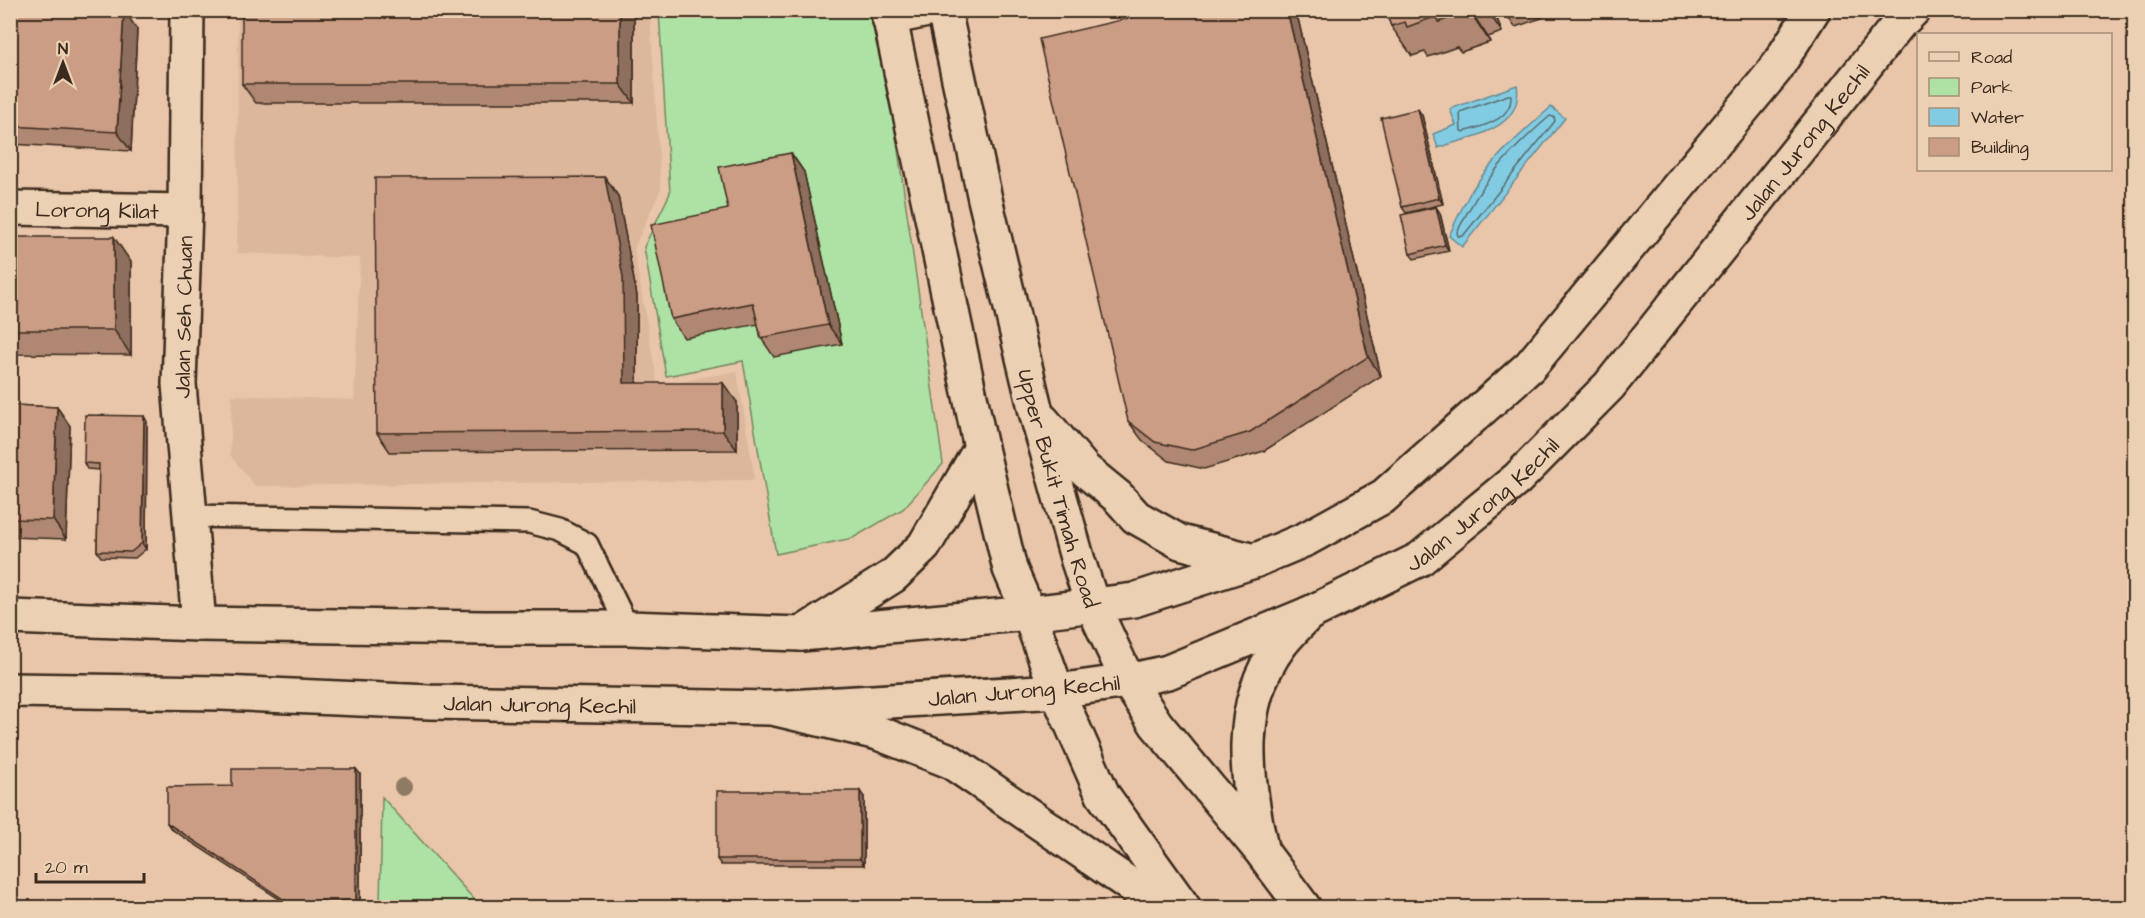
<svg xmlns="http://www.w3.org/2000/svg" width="2145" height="918" font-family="'Architects Daughter',sans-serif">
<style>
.built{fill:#ddb79c}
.green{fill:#ade2a4;stroke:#748661;stroke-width:1.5}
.water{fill:#82cce3;stroke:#668b94;stroke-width:1.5}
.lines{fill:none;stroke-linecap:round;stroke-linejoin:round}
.shore{stroke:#576b6d;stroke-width:1.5}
.service-casing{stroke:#3b2a1e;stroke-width:26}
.minor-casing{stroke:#3b2a1e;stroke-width:38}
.secondary-casing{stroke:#3b2a1e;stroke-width:38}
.primary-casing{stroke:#3b2a1e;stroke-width:38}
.trunk-casing{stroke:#3b2a1e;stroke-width:38}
.service{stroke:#ecd0b3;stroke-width:21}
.minor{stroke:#ecd0b3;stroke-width:33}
.secondary{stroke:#ecd0b3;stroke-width:33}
.primary{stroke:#ecd0b3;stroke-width:33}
.trunk{stroke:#ecd0b3;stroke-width:33}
.tree{fill:#8f7a64}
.wall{fill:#af8772;stroke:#3b2a1e;stroke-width:1.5}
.shaded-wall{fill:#8e6e5d;stroke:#3b2a1e;stroke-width:1.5}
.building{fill:#cb9d85;stroke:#3b2a1e;stroke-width:1.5}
.labels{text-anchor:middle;stroke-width:4.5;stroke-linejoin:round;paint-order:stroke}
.street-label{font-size:22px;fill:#3b2a1e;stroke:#ecd0b3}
</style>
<rect width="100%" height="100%" fill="#e9c6aa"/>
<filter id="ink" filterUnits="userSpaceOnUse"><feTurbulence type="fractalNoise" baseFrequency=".0167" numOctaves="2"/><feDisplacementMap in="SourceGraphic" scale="12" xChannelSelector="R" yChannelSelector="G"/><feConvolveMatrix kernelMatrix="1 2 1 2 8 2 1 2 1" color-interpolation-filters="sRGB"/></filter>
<g filter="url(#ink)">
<!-- built -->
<path class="built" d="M238,11H650L661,189L634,249L658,386L737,371L755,480L255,486L230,455L232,395L354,400L360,258L237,253Z"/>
<!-- green -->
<path class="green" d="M659,11H878L943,464L903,509L853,538L776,554L743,361L666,376L644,247L670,193Z
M382,797L481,907H380Z"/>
<!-- water -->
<path class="water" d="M1517,85C1524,130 1471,136 1438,148L1433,134L1456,125L1450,109Z
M1551,107L1565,118L1462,247L1449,236C1455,222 1462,208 1469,195C1490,160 1521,134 1551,107Z"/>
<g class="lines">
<!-- shore -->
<path class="shore" d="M1508,95H1511C1513,120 1482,126 1464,132L1461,131L1460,112Z
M1550,116L1554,117L1555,121L1463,236H1458L1457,232C1483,180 1506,154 1550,116Z"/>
<defs>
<path id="service" d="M190,516L529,522L560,530L587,544L628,628"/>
<g id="minor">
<path d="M187,10L185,211L179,384L199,624"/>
<path d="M889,18L928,10"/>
<path id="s1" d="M10,208L185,211"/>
</g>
<g id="secondary">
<path d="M10,617L199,624L484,628H628L801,634L1029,613"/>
<path id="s2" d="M10,690L221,693L430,702L772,708L1057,691"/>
</g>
<g id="primary">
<path d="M1029,613L1134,600L1254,561L1306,539L1384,496L1530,366L1775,70L1813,10"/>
<path id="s3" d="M1057,691L1128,681L1168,672L1308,614L1420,559L1438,544L1517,479L1609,386L1910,10"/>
</g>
<g id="trunk">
<path d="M888,10L981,448L1010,569L1029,613L1057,691L1103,795L1184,908"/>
<path id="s4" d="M944,10L985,199L1036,412L1078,561L1093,606L1128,681L1156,724L1262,852L1304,908"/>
<path d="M1904,19L1913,10"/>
<path d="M1043,421L1085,470L1118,497L1136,517L1180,542L1254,561"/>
<path d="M801,634L893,576L924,546L981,448"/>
<path d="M772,708L878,733L950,761L1164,908"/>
<path d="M1261,848C1246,779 1235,706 1280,645C1288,634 1299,624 1308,614"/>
</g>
</defs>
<!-- service casing -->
<use href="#service" class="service-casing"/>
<!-- minor casing -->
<use href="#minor" class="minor-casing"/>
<!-- secondary casing -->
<use href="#secondary" class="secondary-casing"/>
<!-- primary casing -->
<use href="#primary" class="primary-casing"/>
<!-- trunk casing -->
<use href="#trunk" class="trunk-casing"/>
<!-- service -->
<use href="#service" class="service"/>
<!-- minor -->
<use href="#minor" class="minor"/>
<!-- secondary -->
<use href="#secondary" class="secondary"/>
<!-- primary -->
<use href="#primary" class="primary"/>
<!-- trunk -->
<use href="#trunk" class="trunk"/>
</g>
<!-- trees -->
<circle class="tree" cx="403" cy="787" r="9"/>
<!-- wall -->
<path class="wall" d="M10,10L137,29L131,151L10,144Z
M634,10V103H256L242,84Z
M1164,10H1296L1381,376L1264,451L1204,469L1169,461L1142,440L1128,421Z
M1385,10H1503L1495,13L1502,32L1488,37L1490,42L1461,52L1457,47L1428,57L1425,52L1412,56L1391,26Z
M1503,10H1554L1542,15V18L1515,27Z
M1422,115L1443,204L1406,213L1402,207Z
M791,153L804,172L842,344L774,357L761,338L758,324L684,338L671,319Z
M605,177L618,196L637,296V383L737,402V450L390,452L377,433Z
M1436,207L1440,213L1449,251L1414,259L1410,254Z
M10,237L131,262V355L10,354Z
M10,405L57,407L70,426L66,539L10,537Z
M144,416L147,422L146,549L135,558L101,557L97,551L99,470L87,469L84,463Z
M356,769L360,774V906H290L171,829L167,823L232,786Z
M864,797V865H721L717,859Z"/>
<!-- shaded-wall -->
<path class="shaded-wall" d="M124,10L137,29L131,151L117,132Z
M620,10H634V103L620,84Z
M1287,10H1296L1381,376L1368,357Z
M1469,10H1470L1488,37L1490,42Z
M1487,10H1494L1502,32Z
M1418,109L1422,115L1443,204L1439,198Z
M791,153L804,172L842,344L828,325Z
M605,177L618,196L637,296V402L624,383Z
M1436,207L1440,213L1449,251L1445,245Z
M114,237L131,262V355L114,330Z
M723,383L737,402V450L723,431Z
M57,407L70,426L66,539L53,520Z
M144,416L147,422L146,549L142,543Z
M356,769L360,774V906L356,901Z
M860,791L864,797V865L860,859Z"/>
<!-- building -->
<path class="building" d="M10,10H124L117,132L10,126Z
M242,10H620V84H242Z
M1164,10H1287L1368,357L1250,432L1191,450L1155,442L1128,421L1039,39Z
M1385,10H1469V11L1439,22L1437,16L1407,27L1405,22L1391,26Z
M1418,109L1439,198L1402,207L1381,118Z
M791,153L828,325L761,338L753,303L671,319L651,225L728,209L719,167Z
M605,177L623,277L624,383H723V431L377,433L375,178Z
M1436,207L1445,245L1410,254L1401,215Z
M10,237H114V330H10Z
M10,405L57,407L53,520L10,519Z
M85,415L144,416L142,543L131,552L97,551L99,464L84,463Z
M232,769H356V901H286L167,823V787L232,786Z
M717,791H860V859H717Z"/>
</g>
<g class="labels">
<!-- street labels -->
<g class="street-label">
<text dy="8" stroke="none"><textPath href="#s3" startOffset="958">Jalan Jurong Kechil</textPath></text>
<text dy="8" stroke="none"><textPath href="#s1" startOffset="87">Lorong Kilat</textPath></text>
<text transform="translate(183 317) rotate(-89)" y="8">Jalan Seh Chuan</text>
<text dy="8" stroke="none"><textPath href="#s4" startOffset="492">Upper Bukit Timah Road</textPath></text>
<text dy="8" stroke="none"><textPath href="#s3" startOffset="472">Jalan Jurong Kechil</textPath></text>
<text transform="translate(1024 690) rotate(-5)" y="8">Jalan Jurong Kechil</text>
<text dy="8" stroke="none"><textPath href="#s2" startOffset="530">Jalan Jurong Kechil</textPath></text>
</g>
</g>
<!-- margin -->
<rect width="2145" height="918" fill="none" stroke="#ecd0b3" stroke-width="36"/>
<rect x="18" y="18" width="2109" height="882" fill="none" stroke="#3b2a1e" stroke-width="2" filter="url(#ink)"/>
<!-- legend -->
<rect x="1917" y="33" width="195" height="138" fill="#ecd0b3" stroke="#a58e77" stroke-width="1.5"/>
<rect x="1929" y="52" width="30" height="9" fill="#ecd0b3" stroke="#a58e77" stroke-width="1.5"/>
<text x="1971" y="63" font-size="18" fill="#3b2a1e">Road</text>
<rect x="1929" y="78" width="30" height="18" fill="#ade2a4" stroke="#a58e77" stroke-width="1.5"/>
<text x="1971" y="93" font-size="18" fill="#3b2a1e">Park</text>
<rect x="1929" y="108" width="30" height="18" fill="#82cce3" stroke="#a58e77" stroke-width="1.5"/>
<text x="1971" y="123" font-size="18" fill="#3b2a1e">Water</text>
<rect x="1929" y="138" width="30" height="18" fill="#cb9d85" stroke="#a58e77" stroke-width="1.5"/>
<text x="1971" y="153" font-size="18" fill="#3b2a1e">Building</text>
<!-- north arrow -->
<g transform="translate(63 63)" stroke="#ecd0b3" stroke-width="4.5" paint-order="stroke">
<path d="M0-4.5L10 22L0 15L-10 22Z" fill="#3b2a1e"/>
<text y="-9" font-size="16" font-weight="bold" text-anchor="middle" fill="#3b2a1e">N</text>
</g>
<!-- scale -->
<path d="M36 873v9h108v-9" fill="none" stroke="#3b2a1e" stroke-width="3"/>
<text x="45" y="873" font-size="18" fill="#3b2a1e" stroke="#ecd0b3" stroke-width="4.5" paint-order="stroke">20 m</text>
</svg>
